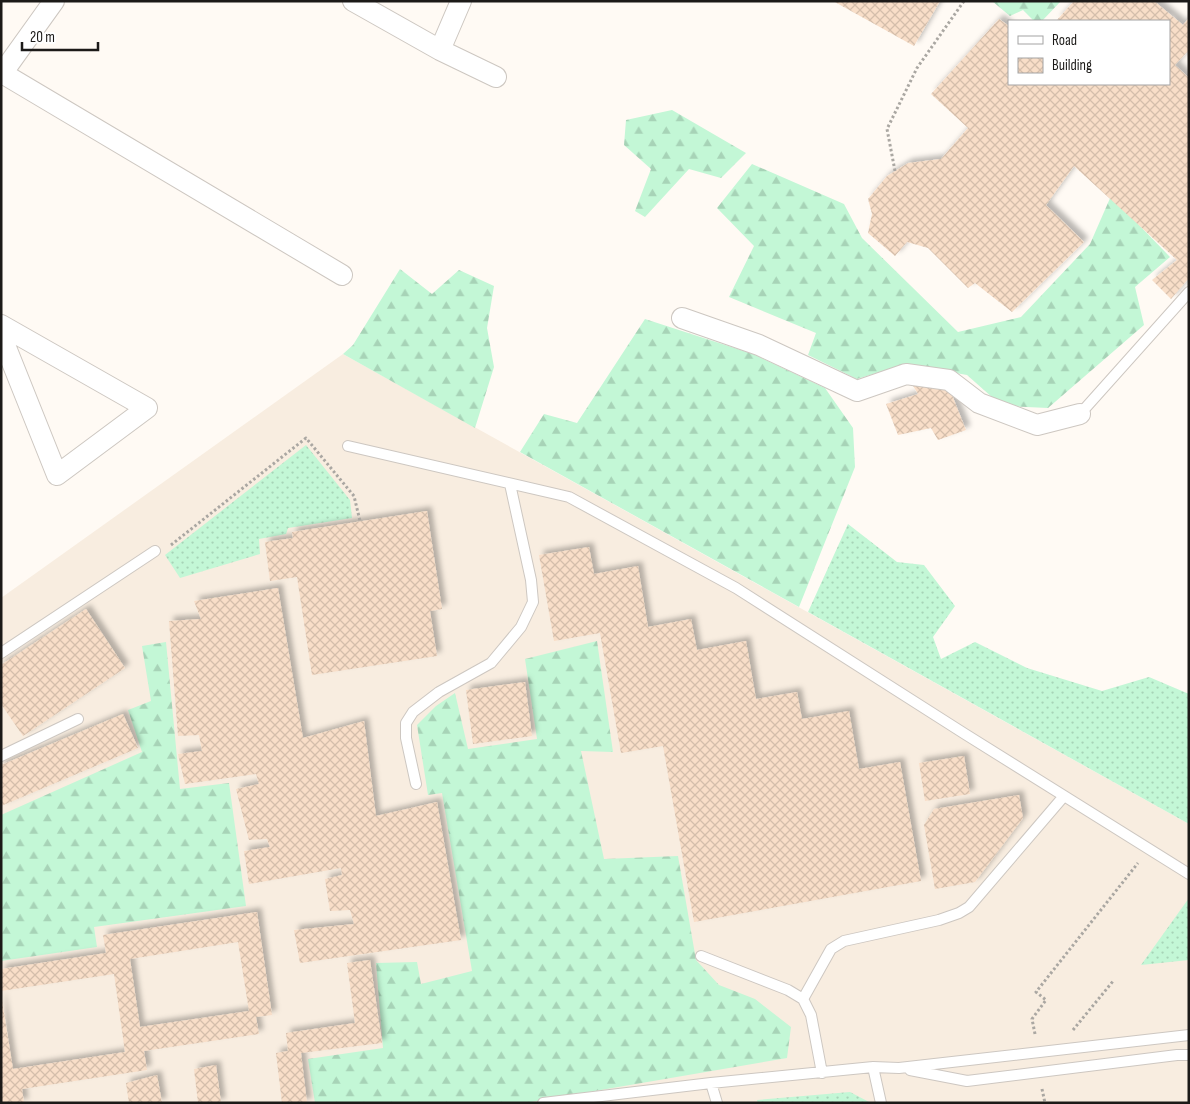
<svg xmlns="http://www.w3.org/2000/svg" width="1190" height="1104" font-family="'Sofia Sans Condensed',sans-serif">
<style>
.built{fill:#f8ede0}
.grass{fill:url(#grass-dots)}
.forest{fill:url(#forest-firs)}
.building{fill:url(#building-cross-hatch);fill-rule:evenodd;filter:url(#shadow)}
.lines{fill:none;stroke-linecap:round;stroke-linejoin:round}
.service-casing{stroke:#cdc7c1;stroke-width:12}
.minor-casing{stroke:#cdc7c1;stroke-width:22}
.path{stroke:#aaa7a2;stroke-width:3;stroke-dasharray:2.5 2.5;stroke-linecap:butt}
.service{stroke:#fff;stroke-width:10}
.minor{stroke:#fff;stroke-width:20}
</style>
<defs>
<pattern id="grass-dots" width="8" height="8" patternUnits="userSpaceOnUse" patternTransform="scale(1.25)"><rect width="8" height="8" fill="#c3f7d6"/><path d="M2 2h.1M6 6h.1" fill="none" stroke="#a7d3b7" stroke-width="1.8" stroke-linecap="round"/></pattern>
<pattern id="forest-firs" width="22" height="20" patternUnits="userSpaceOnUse" patternTransform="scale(1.25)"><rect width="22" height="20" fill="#c3f7d6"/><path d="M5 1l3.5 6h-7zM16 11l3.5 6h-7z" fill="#a7d3b7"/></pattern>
<pattern id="building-cross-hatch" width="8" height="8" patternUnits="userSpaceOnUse" patternTransform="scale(1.25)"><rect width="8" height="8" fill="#f8dec8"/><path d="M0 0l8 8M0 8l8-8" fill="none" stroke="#d4beab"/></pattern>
<filter id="shadow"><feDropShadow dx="4.5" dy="-4.5" stdDeviation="2.5" flood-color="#0004"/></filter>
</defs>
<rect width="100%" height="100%" fill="#fffaf4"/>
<!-- built -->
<path class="built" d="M343,354L1189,824V1103H1V598Z"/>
<!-- grass -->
<path class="grass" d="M306,445L350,500L352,518L288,528L286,534L259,539L260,554L180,578L165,555Z
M848,524L897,562L924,565L955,606L933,637L941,659L975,642L1027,668L1102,691L1149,677L1189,694V824L808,612Z
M1189,898V960L1141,965Z
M850,1092L871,1103H758L757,1100Z"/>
<!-- forest -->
<path class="forest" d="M992,1H1061L1042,21H1034L1023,10L1010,16Z
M672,110L746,153L721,178L689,169L645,217L635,211L651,169L624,145L626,120Z
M752,164L844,204L862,238L958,332L1021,317L1090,244L1111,196L1170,257L1135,287L1144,325L1048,408L1002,406L967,375L905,364L857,379L808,355L816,333L729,297L754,246L717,208Z
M400,269L432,294L459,270L494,286L487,328L494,367L475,428L343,354L353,345Z
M645,319L753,354L825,388L853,428L855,467L799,607L520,452L544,414L577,423Z
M597,641L613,752L581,751L604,859L678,856L696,960L719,985L755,999L791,1027L787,1058L525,1103H315L308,1059L383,1048L376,963L417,962L421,984L472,971L442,793L428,795L417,725L436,706L455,693L468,749L537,739L525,659Z
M166,642L180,789L229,783L246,906L94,927L97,947L1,961V815L142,752L128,710L151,701L142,646Z"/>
<!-- building -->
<path class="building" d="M833,1H940L914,46Z
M1074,1H1154L1183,25L1189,18V50L1175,65L1189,78V278L1171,299L1152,280L1177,260L1074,166L1046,205L1084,242L1012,312L975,283L968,288L928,248L907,242L895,256L868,233L872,214L868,199L887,176L908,163L941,159L968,128L931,94L999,19L1009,26V84H1169V21H1056Z
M912,384L948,385L966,430L938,440L931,428L898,435L886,404L918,394Z
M427,511L442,609L430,611L437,656L312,675L297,577L270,581L265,542L293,538L292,532Z
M589,547L594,574L638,566L648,627L691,619L697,650L746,641L756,699L797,692L802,719L849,711L859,769L900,762L921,881L694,922L663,746L621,753L600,633L554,641L539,555Z
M278,588L303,738L364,721L376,816L437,802L461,940L300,963L294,930L354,924L350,910L330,911L325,879L342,875L341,868L249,884L244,851L270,847L267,839L249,840L236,789L259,784L256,774L185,784L178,754L202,751L199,735L178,736L169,621L201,619L194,601Z
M86,609L125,668L23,736L1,704V665Z
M525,682L532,736L473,744L466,690Z
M123,714L138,748L1,806V765Z
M964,756L970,794L925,801L919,763Z
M1019,795L1023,818L975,882L935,889L924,825L934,809Z
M257,912L272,1015L256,1017L259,1034L144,1051L147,1070L22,1089L24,1103H1V994L13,1069L125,1052L114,974L1,991V969L106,953L103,935ZM238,942L249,1011L140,1027L130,959Z
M370,960L382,1043L301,1053L307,1103H282L276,1053L288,1051L286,1033L355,1023L347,963Z
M216,1065L221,1103H198L194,1069Z
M157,1075L162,1103H129L126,1083Z"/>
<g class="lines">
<defs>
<path id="service" d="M1080,414L1189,292
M348,446L569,497L736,588L965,734L1189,874
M1,653L155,551
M1,756L78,719
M416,784L406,738V723L413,712L439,692L491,663L521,627L533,602L531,580L510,484
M701,956L788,990L803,999L811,1015L822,1073
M803,999L831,949L844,941L939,920L959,913L969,907L1064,796
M873,1067L881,1103
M910,1070L967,1081L1177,1055H1189
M711,1083L717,1103
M543,1103L711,1083L873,1067L899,1068L1189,1035"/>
<path id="minor" d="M353,1L440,50L496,77
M440,50L461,1
M2,73L342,275
M1,75L54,1
M682,318L759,345L857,391L906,374L949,380L979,403L1037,425L1080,414
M1,325L147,408L57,475L1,335"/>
</defs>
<!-- service casing -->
<use href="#service" class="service-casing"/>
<!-- minor casing -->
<use href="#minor" class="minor-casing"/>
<!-- path -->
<path class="path" d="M895,171L887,129L917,68L964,1
M171,545L306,438L354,496L360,521
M1073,1030L1114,980
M1035,1034L1032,1019L1046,1000L1036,992L1138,863
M1042,1089L1045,1103"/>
<!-- service -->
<use href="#service" class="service"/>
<!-- minor -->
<use href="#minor" class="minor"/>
</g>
<!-- border -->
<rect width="1190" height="1104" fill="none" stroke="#1c1a18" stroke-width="5"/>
<!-- legend -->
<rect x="1008" y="20" width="162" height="65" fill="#ffffff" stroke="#a4a3a3"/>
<rect x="1018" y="36" width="25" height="8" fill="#ffffff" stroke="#a4a3a3"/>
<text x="1052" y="45" font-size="15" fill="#1c1a18">Road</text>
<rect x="1018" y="58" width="25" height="15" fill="url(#building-cross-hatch)" stroke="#a4a3a3"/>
<text x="1052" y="70" font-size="15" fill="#1c1a18">Building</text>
<!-- scale -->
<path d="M22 42v8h76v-8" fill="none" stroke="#1c1a18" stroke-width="2.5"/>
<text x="30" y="42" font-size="15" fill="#1c1a18" stroke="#ffffff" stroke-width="4" paint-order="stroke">20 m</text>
</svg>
